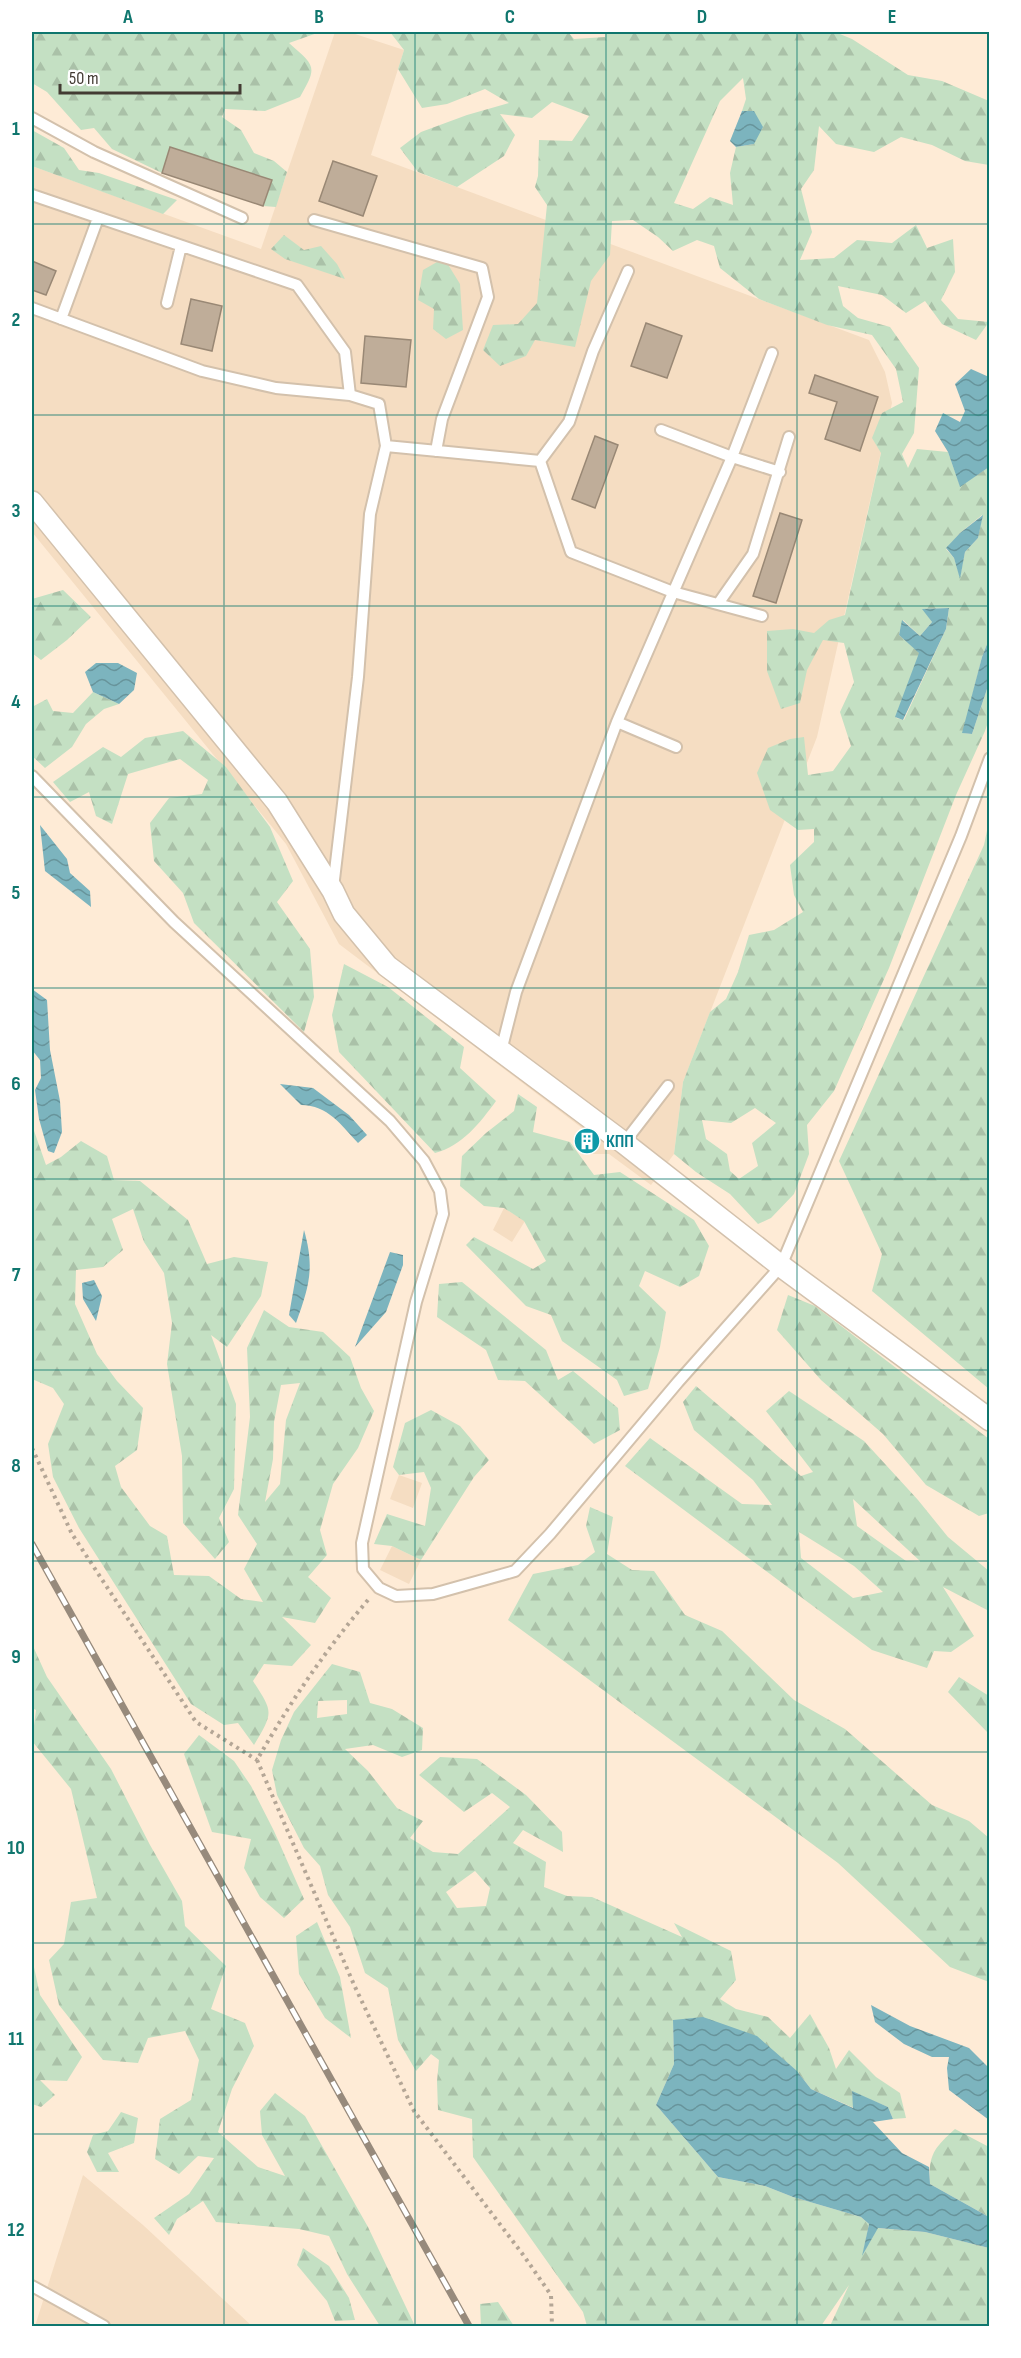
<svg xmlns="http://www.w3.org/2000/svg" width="1021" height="2358" font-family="'Sofia Sans Condensed',sans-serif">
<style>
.built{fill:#f5ddc2}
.forest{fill:url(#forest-firs);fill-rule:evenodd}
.water{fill:url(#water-waves)}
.building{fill:#bfad99;stroke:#998875;stroke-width:1.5}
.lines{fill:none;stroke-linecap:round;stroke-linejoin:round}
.service-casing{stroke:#d3c1ac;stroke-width:14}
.minor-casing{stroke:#d3c1ac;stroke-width:24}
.path{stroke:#b4a696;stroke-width:4;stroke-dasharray:3 4.5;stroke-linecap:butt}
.service{stroke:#fff;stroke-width:10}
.minor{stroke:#fff;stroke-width:21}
.rail-casing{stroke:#978a7c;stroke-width:7}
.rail{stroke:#fff;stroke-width:4.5;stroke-dasharray:14;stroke-linecap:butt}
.grid{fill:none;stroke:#0f766e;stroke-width:1.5;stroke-opacity:0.55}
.labels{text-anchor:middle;stroke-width:6;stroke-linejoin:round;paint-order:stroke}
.culture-label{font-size:18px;font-weight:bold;fill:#0d838f;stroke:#fff;text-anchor:start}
.neatline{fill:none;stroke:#0f766e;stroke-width:2}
.grid-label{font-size:20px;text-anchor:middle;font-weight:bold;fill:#0f766e}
</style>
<defs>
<pattern id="forest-firs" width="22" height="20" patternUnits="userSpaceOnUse" patternTransform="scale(1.5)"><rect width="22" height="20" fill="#c4e0c3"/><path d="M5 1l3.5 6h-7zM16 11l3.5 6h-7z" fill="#aac1a8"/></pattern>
<pattern id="water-waves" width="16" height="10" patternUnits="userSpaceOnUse" patternTransform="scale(1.5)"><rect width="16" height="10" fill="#7cb4be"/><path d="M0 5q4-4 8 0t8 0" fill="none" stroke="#67949b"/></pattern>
</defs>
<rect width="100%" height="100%" fill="#feebd6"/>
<!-- built -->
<path class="built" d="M335,32H349L404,50L371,155L869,340L885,372L892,403L817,737L683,1082L674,1154L651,1185L609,1154H591L573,1140L582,1128L339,944L286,844L32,532V166L261,249Z
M504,1208L525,1221L512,1242L493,1230Z
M399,1475L422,1483L413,1508L390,1499Z
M392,1546L421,1560L409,1584L380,1570Z
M83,2175L143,2225L252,2326H35Z"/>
<!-- forest -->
<path class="forest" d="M32,32H320L289,43C315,66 318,66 300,97L265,111L225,109L222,117L241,130L254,153L274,161L287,172L276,207L263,206L272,181L170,148L162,173L112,149L94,128L81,130L47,92L32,83Z
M390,32H568L574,39L605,37V32H835L852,39L908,75L942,81L989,101V165L965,161L932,145L901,137L874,152L836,144L819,126L814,170L801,189L812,232L800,260L834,258L857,240L892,243L916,225L927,248L953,239L955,272L941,300L958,319L989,322L976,340L942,324L925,301L906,313L882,295L838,286L843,306L858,318L890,327L919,368L914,433L902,454L908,468L917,449L948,452L960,486L989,467V639L982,657L963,733L972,734L989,683L990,716L985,731L956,795L889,968L834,1091L807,1125L809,1154L794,1194L771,1218L758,1224L730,1194L696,1172L674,1154L683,1082L710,1012L726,999L738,972L749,935L774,930L803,912L794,895L790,865L814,842V829L798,830L770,810L757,773L768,748L790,739L804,737L808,775L833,771L851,746L840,712L854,682L844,643L823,640L807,670L800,703L781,709L767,671V631L793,629L814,633L829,620L845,615L881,453L872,438L882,413L903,402L896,369L872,335L827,325L759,299L720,268L714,246L697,240L673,251L658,237L633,220L612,221L610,255L591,281L575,347L535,340L526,356L500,366L483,350L493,325L518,324L537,303L547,205L535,187L538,176L539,140L572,141L589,116L552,102L532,118L500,114L515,135L504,156L457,187L418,172L400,148L421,132L467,115L509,103L485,89L447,104L422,108L398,69L404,50ZM743,78L746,99L742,111H754V144L736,147L730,173L733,205L710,197L693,209L674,203L720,101ZM982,515L978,538L965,552L960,577L954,558L946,549L960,533ZM949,608L946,629L904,720L896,718L920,653L899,635L903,620L920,636L932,622L923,609ZM755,1108L776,1123L752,1143L758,1166L739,1179L730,1171L727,1154L706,1139L702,1120L731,1123Z
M32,130L64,148L79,170L99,173L177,200L163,214L32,166Z
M284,235L304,250L321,246L337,264L345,279L285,259L271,249Z
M444,258L460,284L463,330L446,339L433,329L434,309L418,300L423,270Z
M63,590L91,617L67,640L41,660L32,653V599Z
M93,692L119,704L104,709L86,724L72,747L45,768L32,756V707L47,699L53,711L73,713Z
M183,731L226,767L270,827L293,881L277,902L310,949L314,997L304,1032L194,923L183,893L154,861L150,823L169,798L202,794L208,780L180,759L128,774L112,824L96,816L89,792L70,802L53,782L103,747L121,757L145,738Z
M989,821V1389L872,1291L882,1254L839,1161L984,845Z
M344,964L388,987L464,1047L460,1068L496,1101C480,1123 462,1146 435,1153L339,1052L332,1015Z
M518,1094L537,1107L533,1132L570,1142L594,1175L620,1172L694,1220L709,1246L699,1276L680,1287L645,1271L639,1286L666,1312L660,1347L648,1389L624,1396L617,1380L562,1341L551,1315L526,1306L466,1245L474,1237L533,1269L546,1261L524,1221L504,1208L484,1206L460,1186L462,1156L486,1133L514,1111Z
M32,1125L46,1165L61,1157L81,1141L107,1156L114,1180L140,1181L188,1220L207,1264L234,1257L268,1262L261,1296L227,1347L211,1335L236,1404L234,1489L219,1518L229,1542L215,1559L183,1523L182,1456L167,1364L172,1323L164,1273L144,1242L133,1209L112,1219L123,1250L103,1267L76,1270L75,1304L97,1354L117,1381L143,1408L137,1450L115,1466L121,1487L150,1526L167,1536L174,1575L209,1576L241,1599L263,1602L244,1569L257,1544L238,1515L250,1417L247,1348L264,1310L289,1327L323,1332L350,1357L361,1388L374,1411L358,1448L333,1484L320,1530L327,1555L308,1577L331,1598L315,1623L282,1617L311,1645L292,1666L264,1664L253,1681C273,1712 274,1712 254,1745L238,1723L224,1725L191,1704L79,1528L53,1477L48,1444L64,1404L53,1388L32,1379ZM300,1383L286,1420L280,1484L265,1502L273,1459L274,1422L281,1385Z
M462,1282L546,1350L558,1380L573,1371L618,1408L620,1430L594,1444L525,1381L498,1380L486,1350L437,1317L439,1284Z
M788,1295L815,1306L989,1439V1513L979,1516L926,1485L883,1434L821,1380L777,1330Z
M696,1386L801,1476L813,1472L766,1411L789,1391L864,1441L918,1500L948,1537L989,1571V1611L943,1587L974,1636L951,1652L934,1651L927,1668L872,1650L625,1466L650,1438L742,1504L772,1505L753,1480L694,1430L683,1402ZM853,1499L920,1561V1562L906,1561L857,1526ZM799,1532L854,1566L883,1592L853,1598L801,1558Z
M431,1410L460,1426L489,1460L474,1477L421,1560L392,1546L374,1544L387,1514L425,1526L431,1488L424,1472L399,1475L393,1467L405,1423Z
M590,1507L613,1517L607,1554L632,1570L654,1571L685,1615L722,1631L794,1700L845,1729L932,1805L969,1821L989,1838V1982L950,1967L838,1863L508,1620L533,1574L578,1565L595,1552L586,1526Z
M32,1644L47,1677L111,1769L150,1845L182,1901L185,1926L226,1966L211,2009L245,2023L254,2046L232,2089L218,2132L258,2167L285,2176L262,2135L260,2111L275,2093L305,2116L368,2227L415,2326H380L347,2274L329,2236L299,2229L216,2222L203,2201L177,2219L169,2235L154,2218L189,2194L214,2158L198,2156L179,2174L155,2159L160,2119L191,2100L199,2060L185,2031L148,2038L138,2063L103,2060L59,2005L49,1960L64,1944L71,1902L97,1898L71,1789L32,1741L36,1710L32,1708Z
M332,1664L360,1672L370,1703L392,1709L423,1728L422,1750L402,1757L373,1745L345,1749L368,1771L397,1808L423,1821L410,1838L433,1852L458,1854L510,1807L492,1793L464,1812L419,1775L440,1757L477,1759L526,1795L562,1832L563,1852L523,1830L513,1843L546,1862L544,1887L567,1896L592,1897L682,1937L674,1923L731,1951L736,1980L720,1999L736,2009L768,2017L790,2038L810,2014L829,2048L836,2069L849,2050L876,2077L900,2093L906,2118L893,2119L888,2107L852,2092L854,2108L811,2089L797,2071L673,2020L674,2064L656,2105L718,2177L765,2186L793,2197L861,2217L869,2224L863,2254L877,2228L925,2232L989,2248V2326H830L849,2285L821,2326H587L583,2312L473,2157L472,2119L438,2110L437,2081L439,2060L431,2054L416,2071L398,2040L388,1988L365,1973L350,1927L328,1895L320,1866L304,1848L277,1795L272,1770L281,1740L294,1712ZM347,1700V1714L317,1718L318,1701ZM475,1871L490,1888L486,1906L457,1908L446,1892Z
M959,1677L989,1696V1734L948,1692Z
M199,1735L234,1761L251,1786L274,1831L304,1899L284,1918L260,1897L244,1868L251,1839L212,1832L184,1754Z
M317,1922L340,1977L351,2038L325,2018L299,1974L296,1936Z
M32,1958L40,1995L82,2057L67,2081L40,2080L55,2095L41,2107L32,2104Z
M121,2112L138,2118L134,2143L108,2153L119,2172H97L87,2152L93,2135L108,2131Z
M955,2129L989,2147V2217L930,2184C928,2155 934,2148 955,2129Z
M303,2248L329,2266L349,2298L355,2320L335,2321L327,2301L297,2265Z
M498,2302L514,2326H481L480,2304Z"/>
<!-- water -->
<path class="water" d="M742,111H754L763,127L754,144L736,147L730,141Z
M971,369L989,377V467L960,487L948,452L935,431L943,413L960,422L965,411L955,384Z
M983,515L978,538L965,552L960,579L954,558L946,548L960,533Z
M949,608L946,629L903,720L895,717L919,653L899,635L902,620L920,636L932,622L922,609Z
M989,639V683L972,734L962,733L982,657Z
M96,663H118L137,673L134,690L119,704L93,692L85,672Z
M40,825L67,859L70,873L90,891L91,907L45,871Z
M32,989L47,1000L50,1050L60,1101L62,1132L54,1153L48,1151L39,1119L35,1090L41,1078L40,1060L32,1050Z
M280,1084L313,1088L349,1115L367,1135L358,1143C341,1125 328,1105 301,1105Z
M304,1230C315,1268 309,1287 296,1323L289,1315Z
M390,1252L403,1255V1265L386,1312L355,1347Z
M94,1280L102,1296L96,1321L83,1299L82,1283Z
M871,2005L910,2026L969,2048L989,2068V2120L949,2090L947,2068L949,2057H932L904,2044L875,2022Z
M703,2017L757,2036L797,2071L811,2089L853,2108L852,2091L888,2107L893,2119L873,2122L902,2153L929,2167L930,2184L989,2217V2248L925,2232L878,2228L862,2256L869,2224L861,2217L793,2197L765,2186L718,2177L656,2105L674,2064L673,2020Z"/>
<!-- building -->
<path class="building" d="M170,147L272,180L263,206L162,173Z
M333,161L377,176L363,216L319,201Z
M32,261L56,271L46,295L32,290Z
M191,299L222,306L212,351L181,344Z
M646,323L682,336L667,378L631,366Z
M365,336L411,340L406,387L361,383Z
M815,375L878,397L860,451L825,439L837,402L809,393Z
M595,436L618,445L595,508L572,499Z
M780,513L802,520L776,603L753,596Z"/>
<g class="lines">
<defs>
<path id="service" d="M32,118L94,152L242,218
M32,195L297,285L345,352L350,395
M314,220L482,268L488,297L442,419L436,451
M167,303L181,246
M32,308L202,371L276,388L350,395L379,404L386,446L370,514L358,677L333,888
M61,319L98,218
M661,430L732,457L780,472
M386,446L540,461L571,552L673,592L762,616
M540,461L569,422L593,351L628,271
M718,604L753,554L789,437
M617,722L676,747
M32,776L174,922L390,1121L424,1161L440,1191L443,1214L416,1302L362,1543L363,1569L379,1588L396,1596L433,1594L515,1571L550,1534L678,1382L781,1266L961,836L990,758
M501,1051L516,992L617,722L732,457L772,353
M624,1143L668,1086
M32,2286L104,2326"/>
<path id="minor" d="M32,502L277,802L333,891L344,914L387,966L624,1143L781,1266L990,1420"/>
</defs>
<!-- service casing -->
<use href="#service" class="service-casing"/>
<!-- minor casing -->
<use href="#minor" class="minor-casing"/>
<!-- path -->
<path class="path" d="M32,1448L72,1534L196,1722L257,1760
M368,1600C324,1652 291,1701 257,1760L355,1987L414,2111L524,2256L551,2295L552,2326"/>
<!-- service -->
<use href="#service" class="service"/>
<!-- minor -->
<use href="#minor" class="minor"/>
<defs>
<path id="rail" d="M32,1544L469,2326"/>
</defs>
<!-- rail casing -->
<use href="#rail" class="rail-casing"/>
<!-- rail -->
<use href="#rail" class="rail"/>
</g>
<!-- grid -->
<path class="grid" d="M224,32V2326M415,32V2326M606,32V2326M797,32V2326M32,224H990M32,415H990M32,606H990M32,797H990M32,988H990M32,1179H990M32,1370H990M32,1561H990M32,1752H990M32,1943H990M32,2134H990"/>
<!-- icons -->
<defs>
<symbol id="building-disc" viewBox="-11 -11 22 22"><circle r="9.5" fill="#0f9aa8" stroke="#fff"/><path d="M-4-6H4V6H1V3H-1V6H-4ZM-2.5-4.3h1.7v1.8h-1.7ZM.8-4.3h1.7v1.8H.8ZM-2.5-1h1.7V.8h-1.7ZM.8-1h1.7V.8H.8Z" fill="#fff"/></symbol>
</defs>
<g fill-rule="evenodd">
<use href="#building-disc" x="572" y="1126" width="30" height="30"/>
</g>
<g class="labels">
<!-- culture labels -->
<g class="culture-label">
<text x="606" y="1147">КПП</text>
</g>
</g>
<!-- border -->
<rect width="1021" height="2358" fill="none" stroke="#ffffff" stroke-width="66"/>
<!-- scale -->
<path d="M60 84v9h180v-9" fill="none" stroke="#433b33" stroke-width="3"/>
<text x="69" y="84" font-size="18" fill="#433b33" stroke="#ffffff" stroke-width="4.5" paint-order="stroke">50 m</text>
<rect x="33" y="33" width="955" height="2292" class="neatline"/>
<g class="grid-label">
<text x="128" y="23">A</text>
<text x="319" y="23">B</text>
<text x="510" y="23">C</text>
<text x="702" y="23">D</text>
<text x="892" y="23">E</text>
<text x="16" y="135">1</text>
<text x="16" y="326">2</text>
<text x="16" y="517">3</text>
<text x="16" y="708">4</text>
<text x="16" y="899">5</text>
<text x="16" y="1090">6</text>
<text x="16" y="1281">7</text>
<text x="16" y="1472">8</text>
<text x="16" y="1663">9</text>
<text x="16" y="1854">10</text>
<text x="16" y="2045">11</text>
<text x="16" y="2236">12</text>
</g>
</svg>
